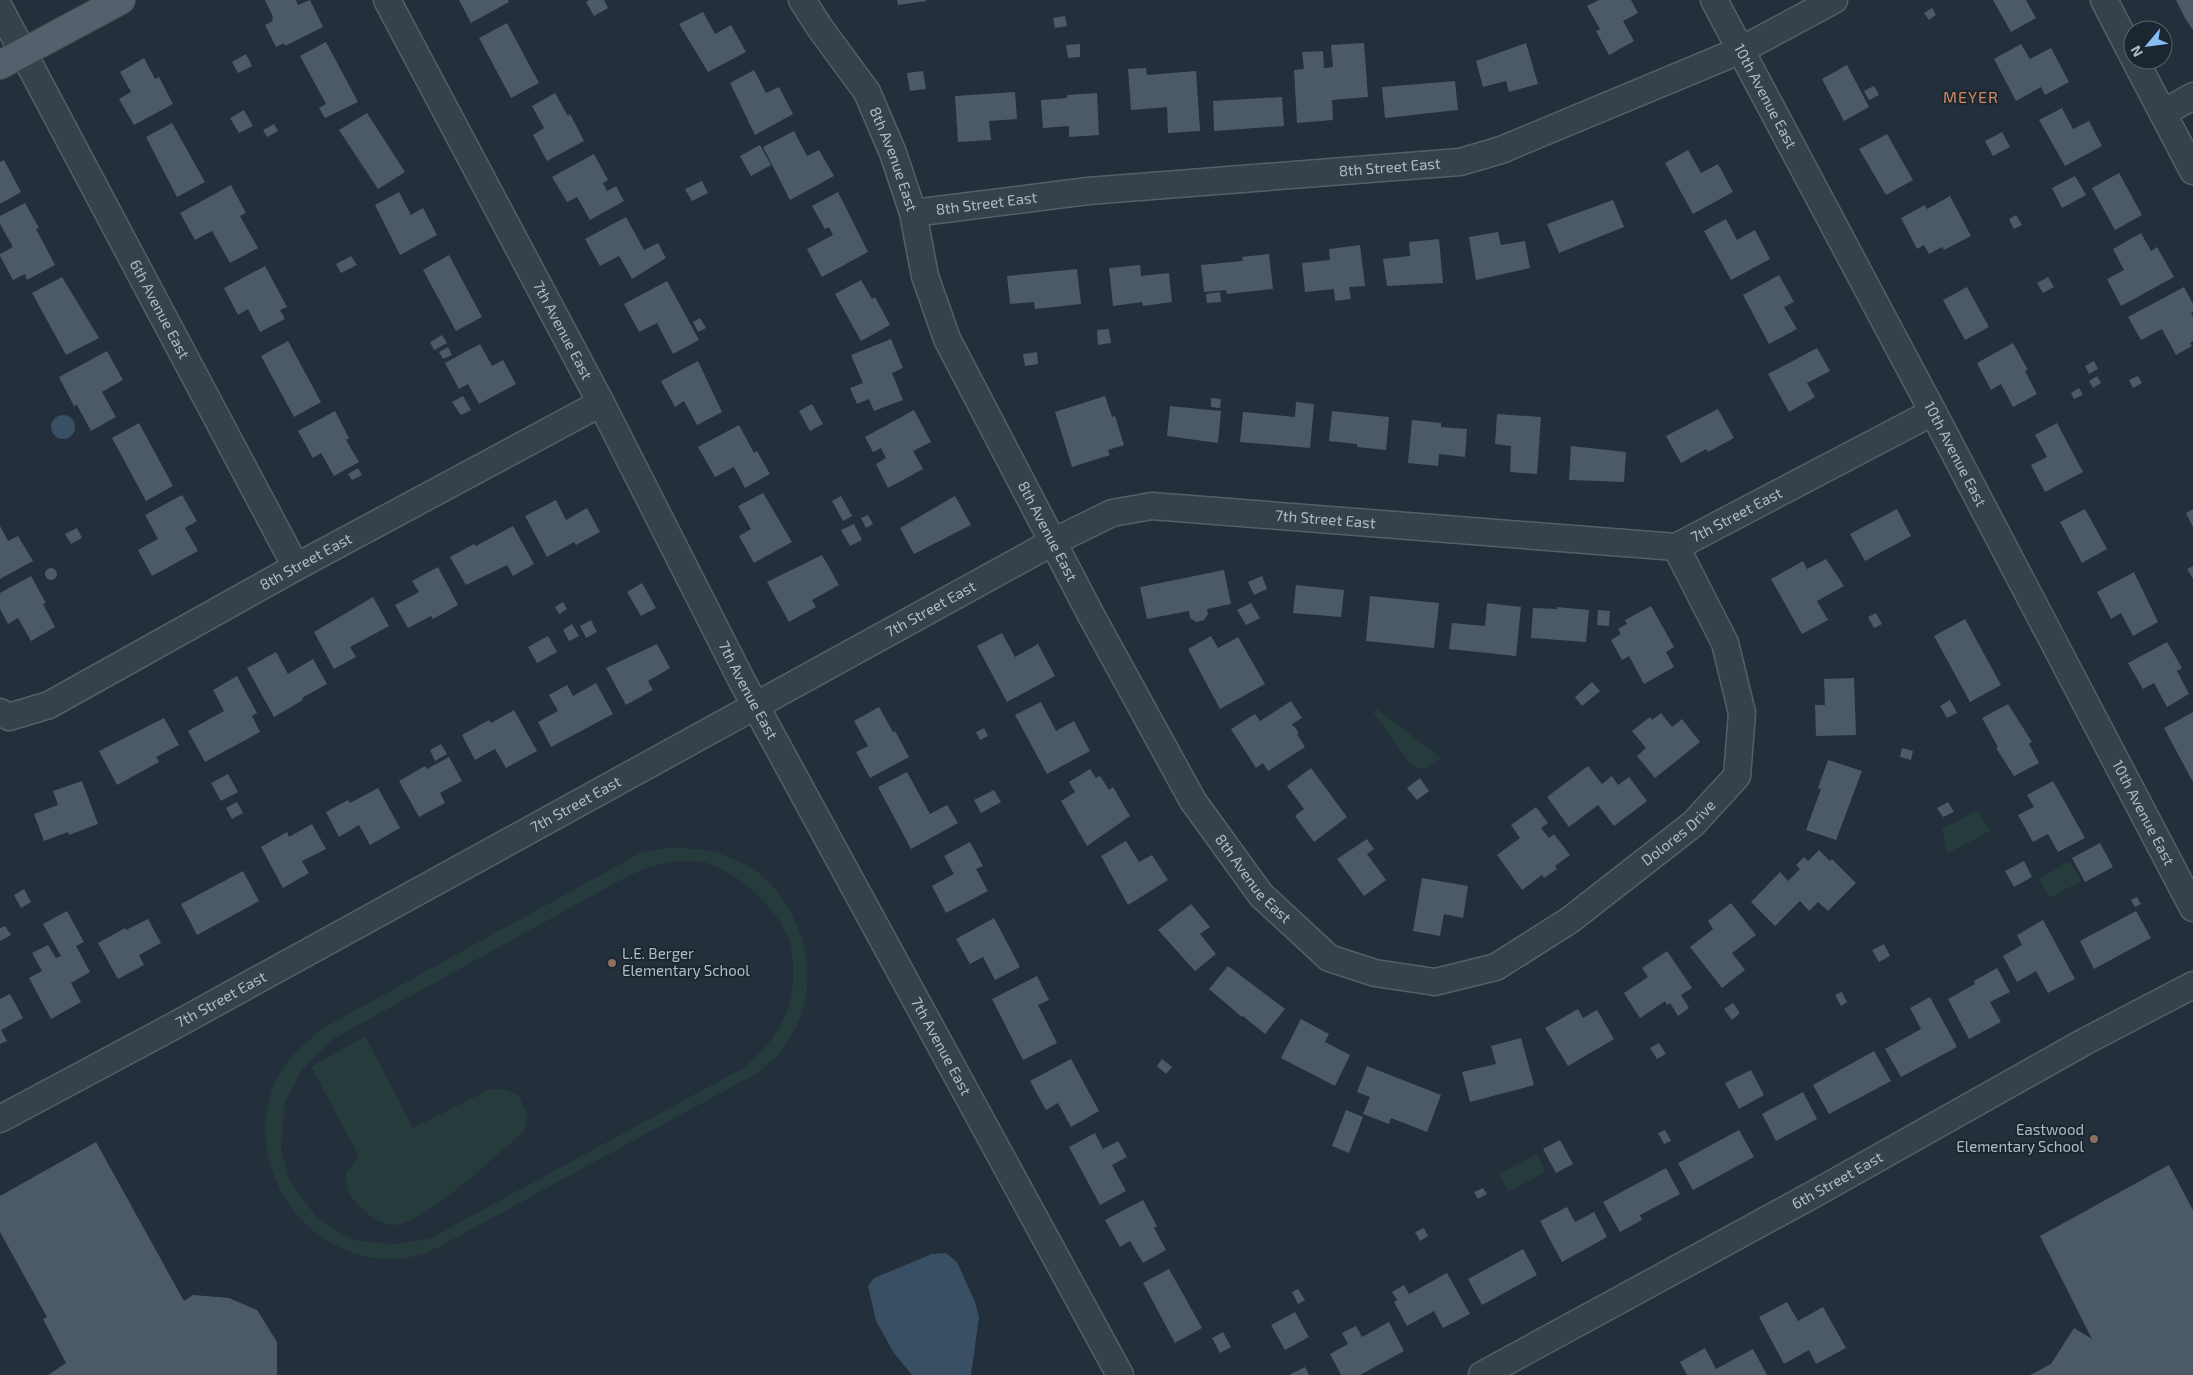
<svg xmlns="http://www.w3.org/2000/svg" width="2193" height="1375" font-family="'Exo 2',sans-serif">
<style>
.green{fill:#253b3c;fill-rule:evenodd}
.water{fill:#384f64}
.building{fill:#4c5a67}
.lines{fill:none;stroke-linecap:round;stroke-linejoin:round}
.minor-casing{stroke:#555f69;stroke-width:29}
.major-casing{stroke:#404a54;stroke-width:30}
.minor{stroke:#37414b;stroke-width:26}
.major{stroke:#54606b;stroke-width:28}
.education-dot{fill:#8d6e63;stroke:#1c2630;stroke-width:2}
.labels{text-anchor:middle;stroke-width:4;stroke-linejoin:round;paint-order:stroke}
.street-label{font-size:15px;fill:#b2bcc7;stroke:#1c2630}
.poi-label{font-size:15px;fill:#b2bcc7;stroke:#1c2630;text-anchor:start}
.neighbourhood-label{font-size:16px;letter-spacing:1px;fill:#d28861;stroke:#1c2630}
</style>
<rect width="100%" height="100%" fill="#232f3b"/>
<!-- green -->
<path class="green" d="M1377,709L1441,758L1424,770L1411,765L1373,712Z
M1978,810L1990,831L1947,854L1942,829Z
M675,847C690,849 707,849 721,854C737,860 759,870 770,883C813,930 822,1000 781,1051C775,1059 766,1065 759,1072L439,1247C425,1253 411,1259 395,1259C304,1262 239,1163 276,1080C285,1059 308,1040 325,1027L640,853ZM673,861C684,862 697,860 707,863C741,874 783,912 791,948C795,969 794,996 785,1016C776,1037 762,1051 745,1067L429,1239L394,1244L353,1240L317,1218L289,1180L281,1150L285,1102L302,1070L333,1039L628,876L650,867Z
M2070,861L2081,881L2050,898L2039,878Z
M365,1036L413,1128L490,1089H504L518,1095L528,1114L524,1132C499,1152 421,1228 391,1225C382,1224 371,1217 364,1211C350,1197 346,1192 346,1172L359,1156L311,1067Z
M1537,1154L1546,1172L1508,1192L1499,1174Z"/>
<!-- water -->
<path class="water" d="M51 427a12 12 0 1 1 24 0a12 12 0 1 1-24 0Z
M946,1253L957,1262L975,1302L979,1317L971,1375H912L894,1353L876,1321L868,1286L874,1278L932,1254Z"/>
<!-- building -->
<path class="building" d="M265,0H296L298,5L310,0L323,27L285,46L284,43L276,47L265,25L273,21L272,18L273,17Z
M459,0H508L509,2L471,23Z
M589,0H604L608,8L594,16L586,2Z
M897,0H926V1L898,5Z
M1599,0H1631L1638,13L1623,21L1634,41L1609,55L1596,31L1600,29L1587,6Z
M1993,0H2026L2036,18L2011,32Z
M2176,0H2193V30L2185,18Z
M1932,8L1936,15L1929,20L1924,13Z
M703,12L715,34L731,25L746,52L708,72L679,24Z
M1065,16L1067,26L1055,28L1053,18Z
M507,23L539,83L511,98L479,38Z
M326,42L358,102L325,118L319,108L326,104L300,56Z
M1364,43L1368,97L1332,100L1333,120L1297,123L1294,70L1304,69L1302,52L1323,51L1324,68L1333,67L1331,45Z
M1526,43L1538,84L1509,92L1506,81L1483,87L1476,61Z
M1080,44V57L1068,58L1066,45Z
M2021,44L2030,59L2051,48L2069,82L2045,95L2041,87L2016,101L1994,59Z
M246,54L252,66L238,73L232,62Z
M144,58L155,79L159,77L173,104L134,125L119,99L131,92L120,72Z
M1847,65L1869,107L1844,121L1822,79Z
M1146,68L1147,75L1196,71L1200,131L1168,133L1167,107L1131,110L1128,69Z
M754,70L766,93L779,87L793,114L755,135L730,83Z
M923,71L926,89L910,91L907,73Z
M1455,81L1458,110L1385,118L1382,87Z
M1874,86L1879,95L1869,100L1864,91Z
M1015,92L1017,119L989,121L991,140L958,142L955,96Z
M555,93L568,116L570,114L584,141L547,161L533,135L544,128L532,106Z
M1097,93L1099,135L1069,137V126L1043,128L1041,100L1067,98V95Z
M1282,97L1284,126L1214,131L1213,101Z
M2062,108L2073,129L2089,121L2102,146L2065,166L2039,120Z
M244,110L253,126L239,133L230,118Z
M367,113L405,172L378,189L339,130Z
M172,123L205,182L177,197L146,137Z
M274,124L278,131L267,137L263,130Z
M794,131L807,156L819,150L834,176L790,200L763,147Z
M2002,132L2010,147L1993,156L1985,141Z
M1887,134L1913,180L1886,195L1859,149Z
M760,145L771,165L751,176L740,156Z
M1688,150L1701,173L1718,164L1733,192L1693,214L1665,163Z
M594,154L608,180L603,183L607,191L616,186L624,201L590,220L577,197L567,202L552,177Z
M4,160L21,192L0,204V162Z
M2119,173L2142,215L2115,230L2092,188Z
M2075,176L2086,195L2062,208L2052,188Z
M702,181L708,193L692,201L685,189Z
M231,185L246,213L240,216L258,248L230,263L212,231L195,240L180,213Z
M399,192L411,215L423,208L437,235L400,255L375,205Z
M838,192L868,252L822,277L807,249L833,235L829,227L825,229L812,206Z
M1950,196L1971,236L1944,250L1942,247L1929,254L1924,245L1917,249L1901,218L1925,205L1927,209Z
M1613,200L1624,227L1559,253L1547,224Z
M25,203L39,228L36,229L55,265L27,280L25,274L13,280L0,256V254L13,247L0,224V216Z
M2016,215L2022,225L2014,229L2009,219Z
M626,217L644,250L658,243L666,258L632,279L619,256L600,266L585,239Z
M1726,219L1737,240L1755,230L1770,259L1731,280L1704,231Z
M1498,232L1501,245L1525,241L1530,268L1476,280L1469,237Z
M2141,233L2151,251L2157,247L2174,277L2121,306L2107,279L2124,270L2113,249Z
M1439,239L1443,283L1387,286L1383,259L1410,256L1409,242Z
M1360,245L1365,286L1349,287L1351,299L1335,301L1334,289L1305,292L1302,263L1330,260L1329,249Z
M1269,254L1273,289L1227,294L1226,290L1204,292L1201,265L1243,261L1242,257Z
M449,255L482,317L456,331L423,270Z
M351,256L357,265L341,273L336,264Z
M1140,265L1141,276L1169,273L1172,302L1143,306L1142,302L1113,306L1109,268Z
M265,266L287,307L280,310L285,319L260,332L248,309L238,315L224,288Z
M1077,269L1081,304L1035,309L1034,302L1010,304L1007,276Z
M1779,275L1794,302L1784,307L1797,329L1769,344L1743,295Z
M62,277L99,338L66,355L32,293Z
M2048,277L2054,287L2043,293L2037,283Z
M861,280L872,299L875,297L890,325L861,341L835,294Z
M667,281L699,340L673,354L657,323L639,332L624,304Z
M1967,287L1989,327L1965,340L1943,300Z
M2184,287L2193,304V312L2191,313L2193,317V341L2190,343L2192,346L2176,355L2162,329L2141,340L2128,317Z
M1220,292L1221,302L1207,303L1206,294Z
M700,318L706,328L698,332L693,322Z
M1109,329L1111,343L1098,345L1097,330Z
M442,335L447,343L434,350L430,342Z
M891,339L903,368L892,373L903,400L874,411L869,399L857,404L850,388L863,383L851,355Z
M288,341L321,402L294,417L261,356Z
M2013,343L2028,370L2025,371L2037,394L2013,407L2001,384L1991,390L1977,363Z
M480,344L492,366L503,360L516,384L479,404L468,384L459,389L445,363Z
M448,347L452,355L443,359L439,352Z
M1817,348L1830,371L1807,383L1815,397L1789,412L1768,374Z
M107,351L123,380L102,392L116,417L91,431L77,405L74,406L59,377Z
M1037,352L1038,364L1025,366L1023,354Z
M698,361L722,412L697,425L684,401L675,407L661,381Z
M2094,361L2098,369L2089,374L2085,366Z
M2097,376L2101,383L2093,388L2089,381Z
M2138,376L2142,383L2133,388L2129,380Z
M2079,388L2083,395L2074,399L2071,393Z
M463,396L471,410L461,415L452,402Z
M1105,396L1112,417L1115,416L1124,445L1108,450L1110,455L1072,467L1055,412Z
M1211,398L1221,399L1220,408L1211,407Z
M1296,402L1314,404L1310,448L1240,442L1243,412L1295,417Z
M812,404L823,424L810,431L799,411Z
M1170,406L1221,411L1218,443L1167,436Z
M1718,409L1734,438L1708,452L1706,449L1681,463L1666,436Z
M914,410L931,442L913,451L923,469L888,488L876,464L886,458L881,448L873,452L865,437Z
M335,411L349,438L346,440L359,462L334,476L321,453L313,458L298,431Z
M1332,411L1389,417L1386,450L1357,447V444L1329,441Z
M1497,414L1541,417L1537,474L1510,472L1511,446L1495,444Z
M1412,420L1441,423V427L1467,429L1465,457L1439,454L1438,466L1408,463Z
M139,423L173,486L146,501L112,438Z
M2057,423L2083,472L2045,492L2031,465L2047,457L2035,435Z
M739,425L754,453L757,451L770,474L745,488L734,467L715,477L698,447Z
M1571,446L1626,452L1624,482L1569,480Z
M358,468L362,475L352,480L348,474Z
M763,493L792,542L754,563L739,536L751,529L738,506Z
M182,495L197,521L185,528L198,551L152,576L138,550L158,539L145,515Z
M841,496L852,516L843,521L832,501Z
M955,496L971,525L914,554L900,528Z
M556,500L566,520L587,508L600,532L576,545L574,542L547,557L525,516Z
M1897,509L1911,536L1865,561L1850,534Z
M2085,509L2107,549L2082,563L2060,522Z
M2193,509V527L2186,513Z
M868,515L873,524L866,528L861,518Z
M854,524L862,540L850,546L841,530Z
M0,526L8,541L18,536L33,561L0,579Z
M513,526L534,564L513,576L507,565L466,585L450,557L474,544L476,546Z
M77,528L82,538L71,544L65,534Z
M822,555L839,585L812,600L816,607L789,622L767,582Z
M1826,559L1844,586L1817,601L1828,620L1802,634L1771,579L1803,561L1807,569Z
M2193,566V579L2187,569Z
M438,567L458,605L433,619L431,616L408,628L395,605L419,592L412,581Z
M45 574a6 6 0 1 1 12 0a6 6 0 1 1-12 0Z
M1224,570L1231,604L1207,609L1208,614L1204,620L1196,622L1190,618L1189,611L1147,619L1140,587Z
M2134,572L2158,622L2133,636L2121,613L2111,619L2097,592Z
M31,576L46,603L43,604L55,627L31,641L18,618L8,624L0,609V593Z
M1262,576L1267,589L1254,595L1248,582Z
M642,583L656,608L641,616L627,592Z
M1296,585L1344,590L1341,617L1293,613Z
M1370,596L1439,603L1434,648L1366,641Z
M373,597L389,626L350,647L356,657L334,669L314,632Z
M563,602L567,609L559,614L555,607Z
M1251,603L1260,618L1246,625L1237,610Z
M1487,603L1521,607L1516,656L1449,649L1452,623L1485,626Z
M1651,606L1674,647L1666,652L1674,667L1644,684L1629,656L1622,660L1611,640L1621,634L1618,629L1627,624L1625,620Z
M1557,607L1589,610L1586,642L1531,638L1533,608L1557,609Z
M1598,610L1610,611L1609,626L1597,625Z
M1876,613L1882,624L1874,628L1868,617Z
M1965,619L2001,685L1970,702L1934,636Z
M591,620L597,632L586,638L580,626Z
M572,624L579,636L569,641L563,630Z
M1002,633L1015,657L1038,644L1055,676L1007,702L977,646Z
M548,636L557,652L537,663L528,647Z
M1211,636L1218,648L1238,637L1265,684L1220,709L1188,649Z
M2167,642L2182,668L2177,671L2189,694L2167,707L2154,683L2143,689L2128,663Z
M657,644L670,668L648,681L653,690L626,705L606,668Z
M276,652L288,674L313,659L327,684L302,698L303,700L274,717L247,668Z
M237,676L257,713L252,716L260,732L205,762L188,731L224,711L213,690Z
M1854,678L1856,735L1816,736L1815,705H1825L1824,679Z
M1592,682L1600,691L1582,706L1575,697Z
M596,683L613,714L551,747L538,722L558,711L549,695L567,685L573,696Z
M1950,700L1957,713L1947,718L1940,706Z
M1291,701L1302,718L1291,725L1294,726L1299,733L1297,734L1305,747L1268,771L1263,763L1256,768L1231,729L1255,714L1260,721Z
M1041,702L1056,731L1074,721L1090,751L1047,774L1015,715Z
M2008,704L2032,742L2029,744L2039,763L2014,776L1996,748L1998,747L1982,718Z
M879,707L893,732L895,731L909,757L870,778L856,752L868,746L854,721Z
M514,710L537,751L506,768L495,749L475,760L462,735L489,720L491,723Z
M2193,712V782L2164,728Z
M1661,713L1672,727L1682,719L1700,742L1655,778L1637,756L1646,748L1632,731L1650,717L1652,720Z
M164,718L179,745L156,757L159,762L117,785L99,751Z
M984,728L988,736L980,740L976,732Z
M441,744L447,754L435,761L430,750Z
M1902,748L1913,751L1911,760L1900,757Z
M449,757L462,781L440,793L445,803L419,817L399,781L425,766L427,769Z
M1828,760L1862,771L1836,840L1806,830L1821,789L1818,788Z
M1588,766L1602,784L1612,776L1618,785L1629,777L1647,801L1614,826L1598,805L1569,827L1547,797Z
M1311,768L1347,817L1314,842L1295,816L1304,809L1287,786Z
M1090,769L1096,778L1100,776L1109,790L1113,787L1130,816L1087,846L1061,801L1075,792L1069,782Z
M907,772L930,814L947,805L958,823L911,849L878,787Z
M228,774L238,792L221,801L211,783Z
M1420,778L1429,791L1417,800L1407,788Z
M82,781L98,824L69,835L68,832L44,841L34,814L58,805L53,791Z
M2053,781L2085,838L2058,852L2048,834L2033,842L2018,815L2034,807L2027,795Z
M378,788L400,828L370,845L359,825L339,837L326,812L348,800L350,803Z
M994,790L1001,802L981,813L974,800Z
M237,802L243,813L232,819L226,808Z
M1948,802L1954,812L1943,817L1937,808Z
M1536,807L1548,823L1541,828L1549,838L1554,834L1570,855L1555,866L1557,869L1544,878L1542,875L1522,890L1497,855L1520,838L1511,825Z
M312,824L326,849L302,861L309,873L283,888L261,847L287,832L289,837Z
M1367,839L1374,849L1367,854L1386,880L1364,896L1337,859Z
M1126,841L1139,862L1152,855L1168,880L1128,905L1101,856Z
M970,842L983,866L976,869L988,891L946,913L932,886L954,874L944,856Z
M2100,843L2113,867L2085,882L2072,858Z
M1819,850L1830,861L1832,859L1856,883L1828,911L1818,902L1809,911L1800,901L1775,926L1751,902L1780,872L1788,881L1800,869L1796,865L1804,857L1808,861Z
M2024,861L2032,877L2014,887L2005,871Z
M243,871L259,901L197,935L181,904Z
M1422,878L1468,886L1463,918L1444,914L1440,936L1413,931Z
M24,889L31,902L21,908L14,895Z
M2137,897L2141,904L2135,907L2131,900Z
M1731,903L1756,935L1732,953L1745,970L1722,988L1690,947L1713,929L1708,921Z
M1191,904L1210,927L1200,934L1216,954L1195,971L1158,930Z
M67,911L84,942L76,946L90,972L71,983L81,1002L51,1019L29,978L42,971L32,953L48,945L56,958L61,956L43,924Z
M2136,911L2151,938L2094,969L2080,941Z
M994,918L1020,967L995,980L983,957L970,964L956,939Z
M148,919L161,943L139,955L144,965L118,979L98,943L125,928L126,930Z
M2043,920L2075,979L2048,993L2036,971L2017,982L2003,956L2022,945L2017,935Z
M5,926L11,935L0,941V928Z
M1884,944L1890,956L1879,962L1872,950Z
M1667,951L1692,988L1681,995L1689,1008L1678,1016L1670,1003L1667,1005L1665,1001L1640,1018L1624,993L1648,977L1642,968Z
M1228,966L1285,1009L1265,1034L1243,1016L1242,1017L1209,989Z
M1997,968L2010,992L1990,1002L2001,1022L1969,1039L1948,999L1975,984L1974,981Z
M1037,976L1049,1000L1038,1005L1057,1043L1023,1060L992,999Z
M1842,992L1847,1002L1841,1006L1835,995Z
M10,994L23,1018L1,1030L7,1041L0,1044V999Z
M1930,997L1957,1047L1901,1077L1885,1049L1921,1029L1910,1008Z
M1733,1003L1740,1013L1732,1020L1724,1009Z
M1578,1009L1583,1018L1597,1010L1614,1039L1568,1066L1545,1028Z
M1301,1019L1329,1034L1325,1042L1350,1055L1335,1086L1281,1058Z
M1521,1038L1534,1085L1470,1102L1462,1072L1496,1064L1491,1046Z
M1659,1043L1666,1054L1657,1059L1650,1048Z
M1874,1051L1891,1081L1829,1114L1813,1085Z
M1071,1059L1099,1111L1071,1127L1058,1103L1046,1110L1030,1081Z
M1162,1059L1172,1067L1166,1074L1157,1066Z
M1367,1066L1441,1095L1427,1132L1391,1118L1389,1124L1363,1114L1370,1097L1357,1092Z
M1751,1070L1764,1095L1739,1109L1725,1083Z
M1803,1092L1817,1119L1776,1141L1762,1114Z
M1346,1110L1363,1117L1349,1153L1332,1146Z
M1665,1130L1671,1141L1664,1144L1658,1133Z
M1739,1130L1754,1157L1693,1190L1678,1163Z
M1095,1133L1103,1149L1118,1141L1127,1157L1112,1165L1126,1191L1100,1205L1069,1147Z
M1560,1140L1573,1164L1556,1173L1543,1149Z
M96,1142L184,1301L193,1295L229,1298L257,1310L277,1342V1375H48L66,1363L43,1319L47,1317L0,1232V1196Z
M2169,1165L2193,1210V1375H2030L2051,1364L2074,1328L2092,1339L2040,1236Z
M1666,1168L1680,1194L1640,1215L1642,1220L1620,1232L1603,1202Z
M1483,1188L1487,1194L1478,1199L1474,1192Z
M1143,1200L1157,1226L1154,1228L1166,1250L1143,1263L1130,1241L1120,1247L1105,1220Z
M1567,1207L1575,1222L1594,1212L1607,1237L1562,1262L1540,1221Z
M1424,1228L1428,1236L1420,1241L1415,1232Z
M1523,1249L1537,1275L1482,1305L1468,1279Z
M1169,1269L1202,1328L1175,1343L1143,1283Z
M1447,1273L1470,1314L1443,1328L1434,1311L1407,1326L1394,1302L1397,1300L1392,1292L1404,1285L1409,1294Z
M1298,1289L1305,1300L1298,1304L1292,1292Z
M1787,1302L1798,1321L1823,1307L1846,1348L1816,1364L1809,1350L1784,1364L1759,1317Z
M1295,1312L1309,1337L1285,1350L1271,1325Z
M1389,1322L1404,1351L1360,1375H1341L1330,1354L1348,1344L1342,1333L1356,1326L1362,1337Z
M1223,1332L1231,1347L1220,1353L1212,1338Z
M1705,1348L1716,1369L1753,1349L1767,1375H1687L1680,1362Z
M1305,1367L1309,1375H1289Z"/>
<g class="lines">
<defs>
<g id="minor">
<path id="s1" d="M387,0L601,403L742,681L1120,1375"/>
<path id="s2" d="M802,0L820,28L867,92L893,153L913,213L925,276L947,339L1091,615L1193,801L1261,895L1329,958L1375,973L1435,982L1496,967L1570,920L1693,824L1737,776L1742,713L1725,643L1676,547"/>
<path id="s3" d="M1714,0L1933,412L2193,908"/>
<path d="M2104,0L2133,56"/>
<path id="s4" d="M0,9L296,567"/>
<path d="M2135,60L2193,171"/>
<path d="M2163,113L2193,96"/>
<path id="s5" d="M913,213L1088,191L1460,162L1501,150L1741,50L1834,0"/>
<path id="s6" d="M0,712L9,717L49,705L296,567L601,403"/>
<path id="s7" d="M0,1119L170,1028L1053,542L1112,513L1152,506L1676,547L1933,412"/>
<path id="s8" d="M1482,1375L1814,1194L2084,1042L2193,985"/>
</g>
<path id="major" d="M0,65L121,0"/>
</defs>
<!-- minor casing -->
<use href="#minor" class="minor-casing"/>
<!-- major casing -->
<use href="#major" class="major-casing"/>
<!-- minor -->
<use href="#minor" class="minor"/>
<!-- major -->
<use href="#major" class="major"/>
</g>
<!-- markers -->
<g class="education-dot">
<circle cx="612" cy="963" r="5"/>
<circle cx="2094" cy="1139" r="5"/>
</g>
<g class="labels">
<!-- street labels -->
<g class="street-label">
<text dy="5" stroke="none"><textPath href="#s3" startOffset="109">10th Avenue East</textPath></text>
<text dy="5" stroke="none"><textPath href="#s2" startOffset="185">8th Avenue East</textPath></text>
<text dy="5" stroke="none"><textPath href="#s5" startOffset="479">8th Street East</textPath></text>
<text dy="5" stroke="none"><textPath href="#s5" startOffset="74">8th Street East</textPath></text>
<text dy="5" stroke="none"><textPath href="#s4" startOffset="340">6th Avenue East</textPath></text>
<text dy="5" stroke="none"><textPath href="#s1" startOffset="374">7th Avenue East</textPath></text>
<text dy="5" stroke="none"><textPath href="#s3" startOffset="514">10th Avenue East</textPath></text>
<text dy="5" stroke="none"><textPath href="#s7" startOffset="1901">7th Street East</textPath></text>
<text dy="5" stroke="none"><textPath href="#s7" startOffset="1481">7th Street East</textPath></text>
<text dy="5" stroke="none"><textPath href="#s2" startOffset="590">8th Avenue East</textPath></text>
<text dy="5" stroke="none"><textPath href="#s6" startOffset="346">8th Street East</textPath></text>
<text dy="5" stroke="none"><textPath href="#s7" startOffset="1061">7th Street East</textPath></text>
<text dy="5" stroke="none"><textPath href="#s1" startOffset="779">7th Avenue East</textPath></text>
<text dy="5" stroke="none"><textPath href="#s7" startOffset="656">7th Street East</textPath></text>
<text dy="5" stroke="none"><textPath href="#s3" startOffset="919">10th Avenue East</textPath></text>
<text dy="5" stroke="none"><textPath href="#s2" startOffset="1504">Dolores Drive</textPath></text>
<text dy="5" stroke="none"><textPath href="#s2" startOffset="995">8th Avenue East</textPath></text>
<text dy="5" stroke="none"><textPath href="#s7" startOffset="251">7th Street East</textPath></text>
<text dy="5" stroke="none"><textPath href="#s1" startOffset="1184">7th Avenue East</textPath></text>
<text dy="5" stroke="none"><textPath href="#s8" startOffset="405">6th Street East</textPath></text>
</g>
<!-- poi labels -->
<g class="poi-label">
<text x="622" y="959">L.E. Berger<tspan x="622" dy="17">Elementary School</tspan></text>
<text x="2084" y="1135" text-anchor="end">Eastwood<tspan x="2084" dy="17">Elementary School</tspan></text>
</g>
<!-- neighbourhood labels -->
<g class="neighbourhood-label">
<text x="1971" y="103">MEYER</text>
</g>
</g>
<!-- north arrow -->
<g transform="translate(2148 45) rotate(241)"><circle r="24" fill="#1c2630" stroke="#58626c"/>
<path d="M0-4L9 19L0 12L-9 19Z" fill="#88bdf6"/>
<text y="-8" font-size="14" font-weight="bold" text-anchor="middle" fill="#b2bcc7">N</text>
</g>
</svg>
